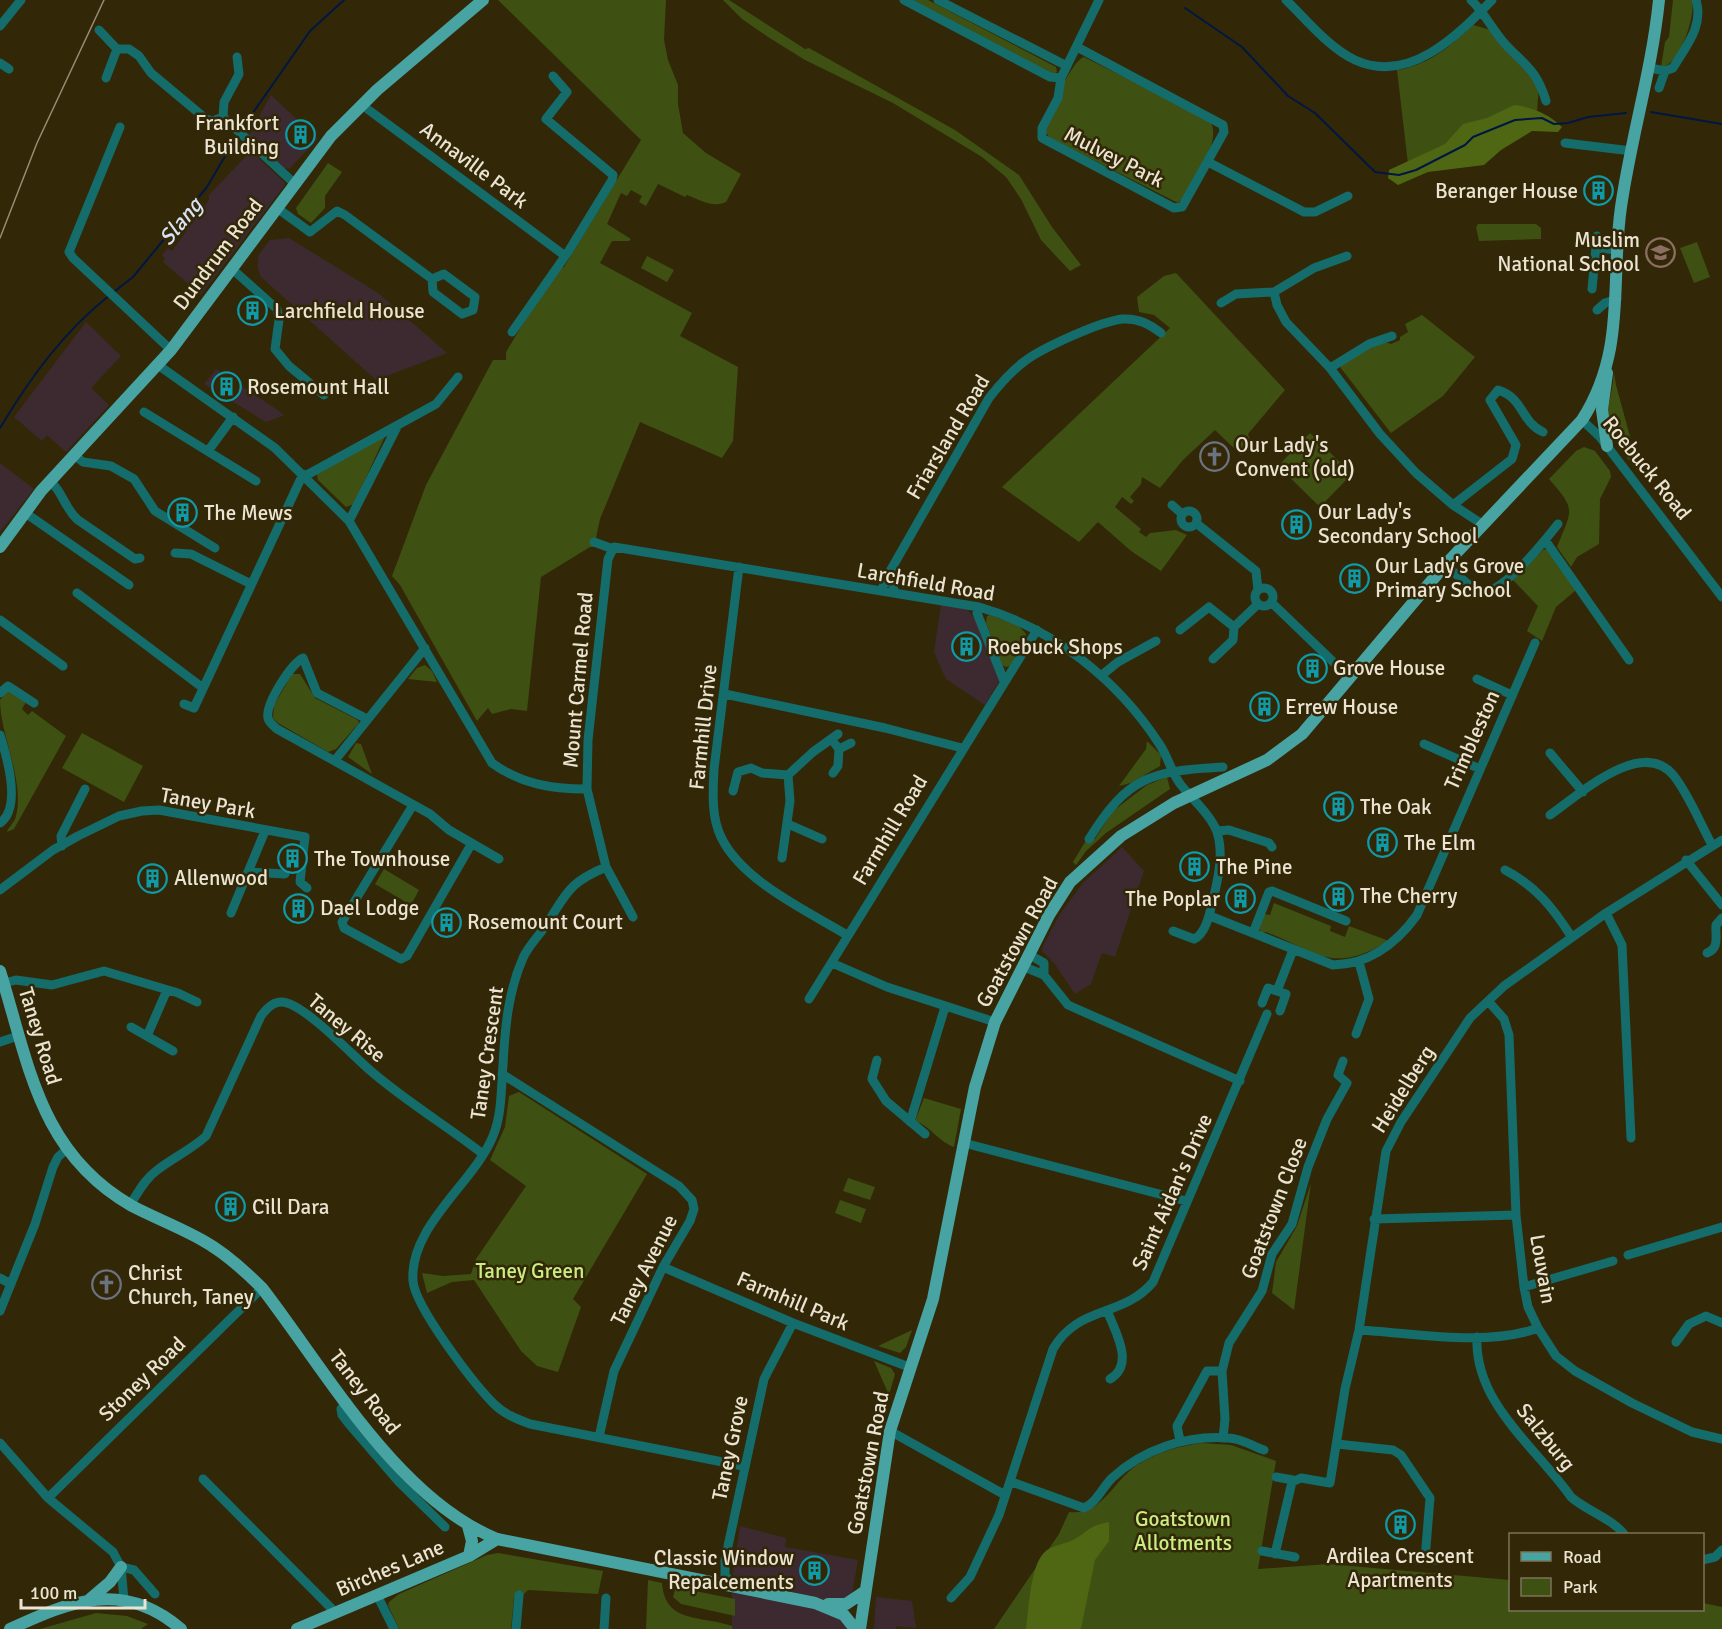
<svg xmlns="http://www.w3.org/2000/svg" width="1722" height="1629" font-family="Signika,sans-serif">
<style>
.commercial{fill:#3d2a30}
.green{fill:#3e5012}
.forest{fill:#4f6712}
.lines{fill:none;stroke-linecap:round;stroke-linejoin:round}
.stream{stroke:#001743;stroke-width:2}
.minor{stroke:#146c6b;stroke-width:9}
.major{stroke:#47a4a2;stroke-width:12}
.tram{stroke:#958d75;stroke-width:1.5}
.labels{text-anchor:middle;stroke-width:5;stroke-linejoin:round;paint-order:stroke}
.poi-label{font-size:21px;fill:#ebe4d3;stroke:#322807;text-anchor:start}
.street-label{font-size:21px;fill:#ebe4d3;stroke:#322807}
.park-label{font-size:21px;fill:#c9ee82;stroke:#322807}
.water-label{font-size:22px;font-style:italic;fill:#d7e3f5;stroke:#322807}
</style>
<rect width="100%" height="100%" fill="#322807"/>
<!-- commercial -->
<path class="commercial" d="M271,95L318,139L289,169L283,168L248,136Z
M251,151L284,182V186L201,295L163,262L165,258L162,255L168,248L172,251L209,200V195Z
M289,238L378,293L447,353L376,380L261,277L258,269V256L270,240Z
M86,322L121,356L91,388L109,405L66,452L47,435L42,441L14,417Z
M216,369L285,415L266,422L204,384Z
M0,463L34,489L0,532Z
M941,605L967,609L976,619L1000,679L985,705L946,679L941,668L934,652Z
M1122,847L1144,871L1115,957L1102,953L1091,984L1075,994L1054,963L1042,951L1044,944L1060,914L1083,883Z
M740,1526L786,1538L785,1547L858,1560L846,1629H732V1581Z
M876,1597L912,1601L916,1628L896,1626V1629H874Z"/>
<!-- green -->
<path class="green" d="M498,0H666L664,40L668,60L678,85V104L683,133L706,153L741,174L726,202C712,208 700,200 687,195L685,197L658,184L646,206L639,202L642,196L631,190L627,196L621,193L607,224L631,239L629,241H612L600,263L692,313L680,336L738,367L733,441L722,458L640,422L600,519L594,547H590L541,577L527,711L511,709L492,714L488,708L477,721L400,585L392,576L426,485L493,360H506V352L556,269L564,267L641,140Z
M723,0H729L805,49L809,48L955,130L1019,175L1052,227L1081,265L1070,271L1041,240L1021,199L1006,177L982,157L893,103L805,60L768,37L742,19Z
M913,0H928L1056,67L1057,72L1053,74Z
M1673,0H1692C1696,16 1679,67 1661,67L1665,42L1669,37Z
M1473,25L1491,30C1502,51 1524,65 1539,85L1537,112L1408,164L1397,70C1430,65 1450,46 1473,25Z
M1084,57L1209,120C1224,138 1195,178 1185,196L1178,203L1050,138L1046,133C1046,118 1070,62 1084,57Z
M328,163L342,172L325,196V208L311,223L298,214L296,208Z
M1478,224H1536L1541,228V239L1479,241L1476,227Z
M1697,242L1710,277L1694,283L1680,248Z
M647,256L674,270L667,282L641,268Z
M1176,273L1285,390L1248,434L1251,442L1241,455L1215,430L1183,460L1160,488L1142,477L1141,484L1130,497L1134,501L1131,504L1122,497L1115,507L1141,529L1139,532L1146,537L1150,533L1176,530L1187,535L1161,571L1131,551L1098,522L1079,542L1002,487L1170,328L1154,315L1139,312L1137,297L1164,276Z
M1422,315L1475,357L1443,396L1391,433L1340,367L1351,356L1385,342L1391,344L1400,340V337L1408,332L1405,324Z
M1614,372L1616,385L1640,473C1625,455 1606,436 1608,410C1610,398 1613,385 1614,372Z
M1310,433L1352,474L1320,507L1278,466Z
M385,436L354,504L346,507L318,480L317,475L321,470Z
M1584,447L1595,451L1610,471L1611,477L1600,499L1599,544L1577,557L1571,567L1557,547C1572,509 1577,511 1549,479L1576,451Z
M1544,549L1547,550L1576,590L1556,607L1542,641L1527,631L1538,606L1512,579Z
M990,615L1019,626L1026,634L1024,641L1010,666L1006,667L1002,665L986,623L987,616Z
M425,665L432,671L437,682L408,679L417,668Z
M292,674H300L315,698L358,720L359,723L336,749L328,752L278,723L273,718L274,705Z
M8,690L26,702L22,709L28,715L32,711L66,736L14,829L7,832C9,826 15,822 16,816C25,781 0,735 0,700Z
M82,733L143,766L124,802L62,768Z
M1147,741L1161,755L1160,766L1131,783L1119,786L1146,749Z
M356,743L361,744L372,774L348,757Z
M1167,777L1170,789L1106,833L1086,851L1076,865L1073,862L1085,842L1095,839L1113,811L1147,785Z
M384,869L419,890L411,905L375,884Z
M1274,903L1331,926L1330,931L1345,937L1349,926L1389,941C1331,975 1318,952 1266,932L1261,933L1259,929L1264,914L1270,915Z
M519,1092L647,1174L573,1299L581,1307L558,1372L537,1366L521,1351L474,1280L452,1282L427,1293L422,1273L443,1276L471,1274L476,1259L526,1186L490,1160L505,1127L509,1096Z
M924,1098L961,1109L954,1147C939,1142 929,1125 915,1121Z
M848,1178L875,1187L870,1200L843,1191Z
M1311,1183L1294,1310L1272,1293L1276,1262L1297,1226Z
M840,1200L866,1209L861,1223L835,1213Z
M912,1330L906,1347L900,1353L878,1346Z
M874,1361L891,1368L895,1374L889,1395Z
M1202,1443L1231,1445L1276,1461L1258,1569L1328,1564L1510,1580V1610H1702L1703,1603L1722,1607V1629H994L1059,1534L1069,1512C1102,1516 1112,1482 1137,1465C1158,1452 1179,1446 1202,1443Z
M498,1553L603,1571L598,1594L528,1590L522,1596L514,1597L511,1629H399L388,1605L389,1602L399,1594L487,1555Z
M648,1580L662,1583C665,1624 701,1615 732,1626V1629H646Z
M680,1588L735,1599V1616L681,1604L673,1597L675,1590Z
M96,1613L127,1616L148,1624L141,1629H40Z"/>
<!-- forest -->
<path class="forest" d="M1514,105C1532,107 1549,114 1562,127L1558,132L1532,131L1501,150L1484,165L1428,172L1398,185L1388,178L1389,170L1445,144L1463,124L1487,118Z
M1109,1522V1541L1095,1560L1081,1629H1026C1029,1609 1030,1562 1047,1550C1054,1545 1065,1544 1073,1540C1090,1531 1087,1526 1109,1522Z"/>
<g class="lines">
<!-- stream -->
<path class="stream" d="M1185,8L1242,47L1288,96L1315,113L1375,172L1399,175L1416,170L1465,145L1473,137L1515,120L1542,118L1554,124L1568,123L1588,117L1626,113
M1651,112L1722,124
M241,130L310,31L344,0
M115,291L133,277L207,187L238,134
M0,428C30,378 64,331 110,295"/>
<!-- minor -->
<path class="minor" d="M904,0L1050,77L1061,78
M938,0L1067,66
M1286,0C1306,19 1329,48 1355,60C1409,85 1458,35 1492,0
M1471,0C1485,13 1493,31 1506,45C1526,66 1537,71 1546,101
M0,26L21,0
M99,30L117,49H129L139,56L151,73L206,119L213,121L223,117
M1077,47L1223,125L1224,132L1182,207L1174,208L1042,138V128L1058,98L1061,78L1099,0
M237,57L239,74L224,102L223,117L295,184
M0,63L9,69
M1650,68L1665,71L1673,68C1686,46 1704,26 1696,0
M106,78L117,49
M1659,88L1665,71
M362,105L564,255
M120,127L69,252L73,258L171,350
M1565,143L1632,151
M1208,162L1304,212H1315L1348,196
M277,208L310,232L337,211L345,215L432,279L444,274L475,297L473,310L462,314L433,292L432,279
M1596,248L1618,250
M231,268L277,309L279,320L275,349L289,366L324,395
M1592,289L1597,236
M1274,292L1277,305L1286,322L1330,368L1380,434L1416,473L1453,505L1482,524
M1221,303L1236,294L1274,292L1314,268L1347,256
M1597,310L1605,303L1617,299
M512,332L568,252L612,180L613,175L546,119L567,92L553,76
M158,365L275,448L349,521L492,763C521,784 551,789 587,789
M1330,368L1369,344L1392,336
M144,412L256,481
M1582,420L1600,437L1722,597
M208,451L233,417
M74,455L83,462L111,466L134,479L155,511L215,548
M305,476L436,404L458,377
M50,481C63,492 65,509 78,520L135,559L140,558
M1172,505L1182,514
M1453,505L1512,459L1516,445L1490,400L1498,390C1524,398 1520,421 1543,432
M1181 519a8 8 0 1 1 16 0a8 8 0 1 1-16 0Z
M24,512L129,585
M349,521L398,425
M1196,523L1256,571L1258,590
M1545,540L1629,660
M594,542L613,549
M175,553L191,554L251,584
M1445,565L1480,594C1505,591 1542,544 1558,524
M739,567L714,769C713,792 711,816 721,837C742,881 807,911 847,935
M889,573L895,593
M1255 597a9 9 0 1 1 18 0a9 9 0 1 1-18 0Z
M881,591L889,573L989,398C1000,384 1011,371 1025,361C1042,348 1101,321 1123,319C1138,318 1149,324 1161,333
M77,593L203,688
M1272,603L1350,678
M979,607L977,613L1004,681
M0,620L63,666
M1180,630L1209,607L1234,627
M1213,659L1233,640L1234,627L1258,604
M1102,675L1118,662L1156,641
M1477,679L1512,695
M0,693L8,686L34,703
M725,694L885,728L962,748
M184,704L194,708L303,474
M367,719L317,693L303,658C291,664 265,704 268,718C269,723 274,726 277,729L430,814L449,830L499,859
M0,735C7,757 22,808 0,823
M835,744L839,749L851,743
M1424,744L1480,769
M1550,753L1583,792
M336,759L425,648
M833,773L838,766L839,749
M733,791L738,772L751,768L762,773L788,775
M413,805L342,922L344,928L401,959L407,956L472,843
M1550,815C1579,795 1642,736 1674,776C1689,795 1700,823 1712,845
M788,824L822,839
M1217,831L1229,830L1269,843L1272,847
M1089,839C1128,776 1151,771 1223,767
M62,846L61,836L85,789
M782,858L790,801L788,775L813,752L838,734
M1686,860L1722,905
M606,867C568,883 567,893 546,925C539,936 528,946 523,958C508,992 505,1028 503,1065C501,1088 502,1115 493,1136C474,1183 409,1226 413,1281C415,1307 474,1384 494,1404C504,1414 517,1419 530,1424L743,1466
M1505,870C1536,886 1553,908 1571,936
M248,872L285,874
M0,890L53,850L78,836L119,816L142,811L159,810L305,837L300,882L307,888
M231,913L265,831
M1606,913L1622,945L1631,1138
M1210,916L1333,965C1370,964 1396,944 1417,915L1535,643
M633,917L606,867L587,789L588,740L608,559L614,547L979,607C1053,628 1118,680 1160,745C1168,757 1172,774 1181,785C1192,799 1211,815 1217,832C1224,854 1218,879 1213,900C1210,912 1206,934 1194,939L1173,931
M1253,933L1269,892L1272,891L1346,921
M1707,953C1720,948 1715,936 1716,925L1722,918
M1028,954L1044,963V975
M832,963L887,987L995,1022
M1022,966L1044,975L1068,1005L1240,1081
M4,983L16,980L52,985L104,971L178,993L197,1002
M1277,991L1293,950
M809,999L1037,630
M1488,1001L1504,1019L1509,1035L1516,1215L1524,1287L1528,1307L1538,1328L1556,1356L1575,1371L1632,1403L1692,1432L1722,1439
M1262,1003L1268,988L1286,994L1280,1011
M131,1027L173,1051
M1356,1034L1369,999L1359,962
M147,1036L167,990
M0,1042L18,1036
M877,1060L872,1079L886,1101L925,1134
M502,1074L679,1186L692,1200L694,1209L690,1221L663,1267L614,1371L599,1437
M910,1122L945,1007
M964,1143L1186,1201
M130,1205C138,1193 144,1180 156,1171C172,1158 191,1150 206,1136L261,1016C267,1008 275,999 287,1003C310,1010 352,1055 372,1072C407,1102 447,1126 483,1154
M1374,1219L1516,1215
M1628,1255L1722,1227
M663,1267L793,1323L909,1367
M0,1278L11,1284
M1524,1287L1613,1261
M1107,1310C1114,1330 1136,1364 1110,1379
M0,1311L35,1224L53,1167L58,1157L67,1149
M1359,1330C1413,1333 1487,1347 1538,1328
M1477,1337C1474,1403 1536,1447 1571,1497C1587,1511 1611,1518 1624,1534
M1676,1342L1689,1324L1706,1316L1722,1323
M347,1402L341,1409L342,1415L349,1424L399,1482L445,1527
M890,1431L1005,1495
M1223,1438L1225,1419L1222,1371L1229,1343L1262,1291L1272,1254L1292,1224L1308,1167L1327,1119L1347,1083L1338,1075L1343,1061
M1180,1441L1177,1426L1207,1371H1222
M0,1443L48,1498L113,1552L121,1567L124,1600
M1337,1444L1393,1450L1401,1455L1430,1498L1425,1559
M1276,1477L1293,1480
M203,1479L336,1613
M1012,1482L1084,1508C1097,1502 1102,1488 1112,1478C1143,1449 1187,1435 1228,1438C1240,1438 1253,1446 1264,1450
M48,1498L262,1288
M1262,1551L1295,1557
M1275,1554L1292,1482L1301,1478L1330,1483L1345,1389L1359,1330L1386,1151L1401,1122L1470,1018L1504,986L1606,913L1722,840
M1412,1558L1436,1560
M1702,1560L1715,1557L1722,1550
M121,1567L134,1570L155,1594
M733,1586L725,1575V1560L764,1379L793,1323
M377,1595L394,1629
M951,1598L970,1577L999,1515L1053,1349C1078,1305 1123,1318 1153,1282L1267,1014
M516,1629L519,1595
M604,1629L606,1598"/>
<!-- major -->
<path class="major" d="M1607,373L1602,410L1607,446
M0,547L41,491L171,350L331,136L377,90L483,0
M0,971C29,1064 39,1153 132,1206C155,1218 179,1227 202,1240C224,1252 244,1270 262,1288C326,1371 397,1498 497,1539L815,1603L844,1615L855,1629
M468,1526L472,1541L469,1556
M90,1599L110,1582L121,1567
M828,1604H846L864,1592
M10,1629C71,1601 123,1579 181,1629
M297,1629L469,1556L497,1539
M860,1629L890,1431L933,1299L975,1087L995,1022L1049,915L1070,882L1121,836L1174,803L1267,760L1302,734L1445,565L1582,420C1627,350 1610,282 1621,207C1631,137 1652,70 1659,0"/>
<!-- tram -->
<path class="tram" d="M0,238L37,143L104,0"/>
</g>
<!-- icons -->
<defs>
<symbol id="building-ring" viewBox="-11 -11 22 22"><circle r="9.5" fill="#322807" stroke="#0f9aa8" stroke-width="1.5"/><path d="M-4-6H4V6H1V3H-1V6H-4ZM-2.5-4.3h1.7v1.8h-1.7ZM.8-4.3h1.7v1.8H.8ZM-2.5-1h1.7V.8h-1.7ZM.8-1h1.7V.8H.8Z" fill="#0f9aa8"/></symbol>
<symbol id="school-ring" viewBox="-11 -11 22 22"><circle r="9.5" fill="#322807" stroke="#8d6e63" stroke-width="1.5"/><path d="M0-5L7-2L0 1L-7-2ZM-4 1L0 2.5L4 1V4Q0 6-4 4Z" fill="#8d6e63"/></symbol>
<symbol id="church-ring" viewBox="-11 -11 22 22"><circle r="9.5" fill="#322807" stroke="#6b7280" stroke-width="1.5"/><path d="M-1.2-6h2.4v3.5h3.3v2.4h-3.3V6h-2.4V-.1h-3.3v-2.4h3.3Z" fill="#6b7280"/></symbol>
</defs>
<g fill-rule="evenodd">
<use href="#building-ring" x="284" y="118" width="33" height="33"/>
<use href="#building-ring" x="1582" y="174" width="33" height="33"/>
<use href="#school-ring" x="1644" y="236" width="33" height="33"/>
<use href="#building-ring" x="236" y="294" width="33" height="33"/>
<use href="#building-ring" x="210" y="370" width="33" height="33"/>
<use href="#church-ring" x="1198" y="440" width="33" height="33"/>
<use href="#building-ring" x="166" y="496" width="33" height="33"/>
<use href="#building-ring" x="1280" y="508" width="33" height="33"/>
<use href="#building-ring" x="1338" y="562" width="33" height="33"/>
<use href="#building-ring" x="950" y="630" width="33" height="33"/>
<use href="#building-ring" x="1296" y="652" width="33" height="33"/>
<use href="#building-ring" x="1248" y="690" width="33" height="33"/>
<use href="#building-ring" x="1322" y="790" width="33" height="33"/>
<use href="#building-ring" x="1366" y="826" width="33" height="33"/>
<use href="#building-ring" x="276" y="842" width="33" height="33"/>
<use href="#building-ring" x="1178" y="850" width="33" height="33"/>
<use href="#building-ring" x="136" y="862" width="33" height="33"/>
<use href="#building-ring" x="1322" y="880" width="33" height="33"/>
<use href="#building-ring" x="1224" y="882" width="33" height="33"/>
<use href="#building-ring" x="282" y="892" width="33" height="33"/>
<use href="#building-ring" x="430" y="906" width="33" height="33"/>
<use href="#building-ring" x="214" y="1190" width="33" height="33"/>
<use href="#church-ring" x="90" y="1268" width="33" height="33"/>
<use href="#building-ring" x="1384" y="1508" width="33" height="33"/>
<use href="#building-ring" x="798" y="1554" width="33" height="33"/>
</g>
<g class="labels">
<!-- poi labels -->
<g class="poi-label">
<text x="279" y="130" text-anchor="end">Frankfort<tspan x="279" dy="24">Building</tspan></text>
<text x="1578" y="198" text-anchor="end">Beranger House</text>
<text x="1640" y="247" text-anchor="end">Muslim<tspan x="1640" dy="24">National School</tspan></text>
<text x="274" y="318">Larchfield House</text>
<text x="247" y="394">Rosemount Hall</text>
<text x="1235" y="452">Our Lady's<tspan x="1235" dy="24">Convent (old)</tspan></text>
<text x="1318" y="519">Our Lady's<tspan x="1318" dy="24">Secondary School</tspan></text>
<text x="204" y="520">The Mews</text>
<text x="1375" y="573">Our Lady's Grove<tspan x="1375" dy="24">Primary School</tspan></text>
<text x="987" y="654">Roebuck Shops</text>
<text x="1333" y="675">Grove House</text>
<text x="1285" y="714">Errew House</text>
<text x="1360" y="814">The Oak</text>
<text x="1404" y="850">The Elm</text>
<text x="314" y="866">The Townhouse</text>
<text x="1216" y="874">The Pine</text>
<text x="174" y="885">Allenwood</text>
<text x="1360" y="903">The Cherry</text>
<text x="1220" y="906" text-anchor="end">The Poplar</text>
<text x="320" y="915">Dael Lodge</text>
<text x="467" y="929">Rosemount Court</text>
<text x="252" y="1214">Cill Dara</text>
<text x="128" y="1280">Christ<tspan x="128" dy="24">Church, Taney</tspan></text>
<text x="1400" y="1563" text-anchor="middle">Ardilea Crescent<tspan x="1400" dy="24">Apartments</tspan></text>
<text x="794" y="1565" text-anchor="end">Classic Window<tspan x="794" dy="24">Repalcements</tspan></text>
</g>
<!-- street labels -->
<g class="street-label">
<text transform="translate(1114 157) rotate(27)" y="7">Mulvey Park</text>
<text transform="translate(474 165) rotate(37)" y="7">Annaville Park</text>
<text transform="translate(218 254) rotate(-53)" y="7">Dundrum Road</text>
<text transform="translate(948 437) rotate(-59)" y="7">Friarsland Road</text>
<text transform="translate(1647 468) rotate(51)" y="7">Roebuck Road</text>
<text transform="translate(926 582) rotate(10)" y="7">Larchfield Road</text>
<text transform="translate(578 680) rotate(-85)" y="7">Mount Carmel Road</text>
<text transform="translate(703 727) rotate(-84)" y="7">Farmhill Drive</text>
<text transform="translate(1472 740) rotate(-66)" y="7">Trimbleston</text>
<text transform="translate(208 803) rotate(10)" y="7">Taney Park</text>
<text transform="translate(890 830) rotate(-59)" y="7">Farmhill Road</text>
<text transform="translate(1017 942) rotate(-61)" y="7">Goatstown Road</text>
<text transform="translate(347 1028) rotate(40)" y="7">Taney Rise</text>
<text transform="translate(40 1036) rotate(73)" y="7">Taney Road</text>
<text transform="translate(487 1053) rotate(-82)" y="7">Taney Crescent</text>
<text transform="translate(1403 1089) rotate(-58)" y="7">Heidelberg</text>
<text transform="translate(1172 1192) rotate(-66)" y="7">Saint Aidan's Drive</text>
<text transform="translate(1274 1208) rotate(-69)" y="7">Goatstown Close</text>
<text transform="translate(1543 1269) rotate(80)" y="7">Louvain</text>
<text transform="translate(644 1270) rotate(-63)" y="7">Taney Avenue</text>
<text transform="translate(793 1301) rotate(23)" y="7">Farmhill Park</text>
<text transform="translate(142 1379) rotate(-44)" y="7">Stoney Road</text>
<text transform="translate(365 1392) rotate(52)" y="7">Taney Road</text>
<text transform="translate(1546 1437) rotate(51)" y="7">Salzburg</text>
<text transform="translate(730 1448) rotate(-78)" y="7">Taney Grove</text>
<text transform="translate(868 1463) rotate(-79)" y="7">Goatstown Road</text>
<text transform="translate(390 1568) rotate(-23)" y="7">Birches Lane</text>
</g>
<!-- park labels -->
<g class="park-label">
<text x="530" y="1278">Taney Green</text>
<text x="1183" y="1526">Goatstown<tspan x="1183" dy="24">Allotments</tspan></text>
</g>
<!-- water labels -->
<g class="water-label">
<text transform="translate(180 221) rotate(-50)" y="8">Slang</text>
</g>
</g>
<!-- legend -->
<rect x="1509" y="1533" width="195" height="78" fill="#322807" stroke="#7c7359" stroke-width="1.5"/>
<rect x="1521" y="1552" width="30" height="9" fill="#47a4a2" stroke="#7c7359" stroke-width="1.5"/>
<text x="1563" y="1563" font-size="18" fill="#ebe4d3">Road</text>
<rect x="1521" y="1578" width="30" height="18" fill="#3e5012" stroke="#7c7359" stroke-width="1.5"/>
<text x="1563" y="1593" font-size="18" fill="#ebe4d3">Park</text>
<!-- scale -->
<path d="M21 1599v9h124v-9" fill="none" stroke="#ebe4d3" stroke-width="3"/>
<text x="30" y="1599" font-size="18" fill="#ebe4d3" stroke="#322807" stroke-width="4.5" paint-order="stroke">100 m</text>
</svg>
